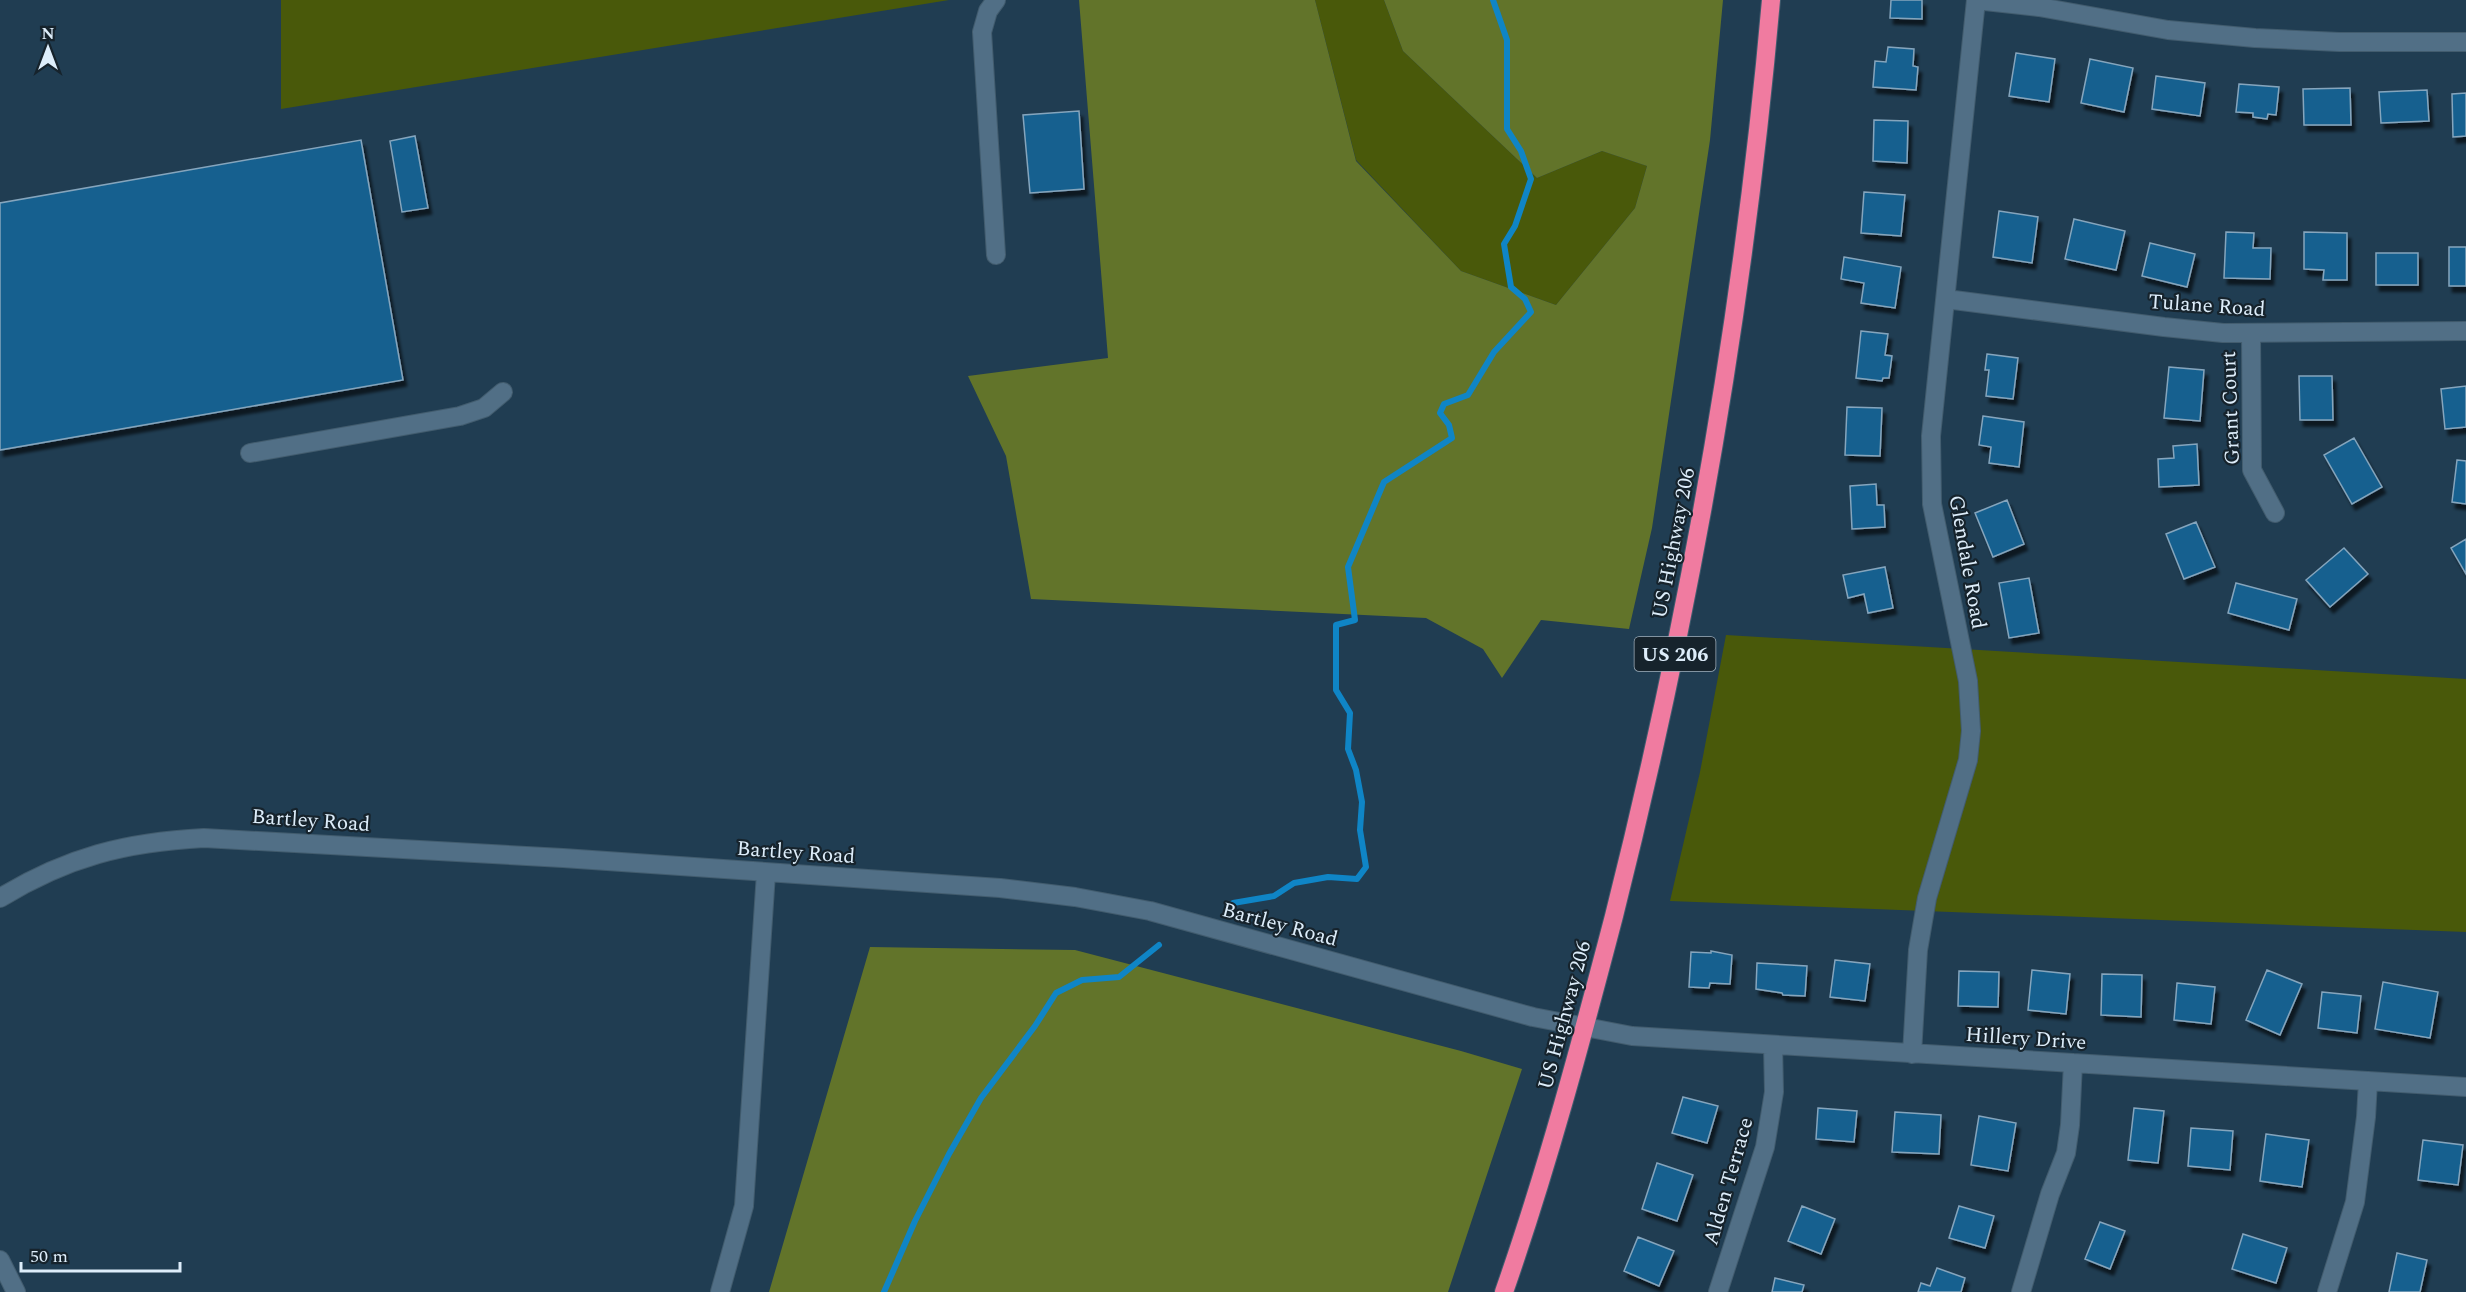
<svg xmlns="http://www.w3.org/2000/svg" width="2466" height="1292" font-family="Spectral,serif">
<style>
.green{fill:#49590a}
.forest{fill:#62742a}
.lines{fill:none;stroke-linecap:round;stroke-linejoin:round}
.stream{stroke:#0f85c6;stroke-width:6}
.building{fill:#16618f;stroke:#85a5bd;stroke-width:1.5;filter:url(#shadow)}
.minor-casing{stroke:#425c6e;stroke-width:20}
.highway-casing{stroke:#425c6e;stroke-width:20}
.minor{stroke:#516f86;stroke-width:18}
.highway{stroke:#f07ba0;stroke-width:18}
.labels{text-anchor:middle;stroke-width:4.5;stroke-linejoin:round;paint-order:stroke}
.shield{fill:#16232c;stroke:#a1b0bc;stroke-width:1.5}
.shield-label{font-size:20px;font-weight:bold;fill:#ddedfa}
.street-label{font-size:21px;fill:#ddedfa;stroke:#16232c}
</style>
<defs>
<filter id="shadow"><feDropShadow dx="3.5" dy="6" stdDeviation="1.5" flood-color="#0009"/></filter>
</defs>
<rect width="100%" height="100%" fill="#203d52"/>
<!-- green -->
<path class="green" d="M281,0H949L281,109Z
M1315,0H1384L1403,51L1537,178L1602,151L1647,166L1635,208L1556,305L1461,271L1356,160Z
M1726,635L2466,679V932L1670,901L1700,772Z"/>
<!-- forest -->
<path class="forest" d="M1079,0H1315L1356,161L1461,271L1556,305L1635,208L1647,166L1602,151L1537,178L1403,51L1384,0H1723L1710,140L1652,528L1629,629L1541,620L1502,678L1483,649L1426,618L1031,599L1006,456L968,376L1108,358Z
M870,947L1075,950L1461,1051L1522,1069L1448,1292H769Z"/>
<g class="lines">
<!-- stream -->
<path class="stream" d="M1233,903L1274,896L1294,883L1328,877L1357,879L1366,867L1360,830L1362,802L1356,770L1348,749L1350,713L1336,690V625L1355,620L1348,567L1384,482L1452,438L1449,425L1440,413L1444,404L1468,395L1494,352L1531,312L1525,299L1511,287L1504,244L1515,226L1531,179L1521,151L1507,129V40L1493,0
M884,1292L915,1221L949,1154L981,1098L1035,1026L1056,993L1082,980L1119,977L1159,945"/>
</g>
<!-- building -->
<path class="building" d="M1891,0H1922V19L1890,18Z
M1888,47L1914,49L1913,66L1918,67L1916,90L1873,87L1875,61L1886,62Z
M2016,53L2055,59L2049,102L2009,96Z
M2090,59L2133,68L2124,112L2081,103Z
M2156,76L2205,83L2200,116L2152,109Z
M2239,84L2279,87L2276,115L2268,114L2267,119L2253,117V113L2236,112Z
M2350,88L2351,125H2304L2303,89Z
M2427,90L2429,121L2381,123L2379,92Z
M2466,93V136L2453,137L2452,94Z
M1079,111L1084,189L1030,193L1023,115Z
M1874,120L1908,121L1907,163L1873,161Z
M415,136L428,208L402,212L390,141Z
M361,140L403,380L0,450V203Z
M1864,192L1905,195L1901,236L1861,233Z
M1999,211L2038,217L2032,263L1993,257Z
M2074,219L2125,231L2116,270L2065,259Z
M2226,232L2254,233L2253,248H2271L2270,279L2224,278Z
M2304,232L2347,233V280H2323L2324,270L2304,269Z
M2150,243L2195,254L2187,287L2142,276Z
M2449,247H2466V286H2449Z
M2376,253H2418V285H2376Z
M1844,257L1901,267L1895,308L1861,303L1864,283L1841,279Z
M1861,331L1888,334L1885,355L1892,356L1889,378H1883L1882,381L1856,378Z
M1987,354L2018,358L2013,399L1986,396L1989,370H1985Z
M2169,367L2204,370L2200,421L2164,418Z
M2299,376H2332L2333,420H2300Z
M2466,386V427L2445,429L2441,389Z
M1847,407L1882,408L1880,456L1845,455Z
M1983,416L2024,422L2019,467L1989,463L1991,447L1979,445Z
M2354,438L2382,487L2352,504L2324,455Z
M2197,444L2199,485L2159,487L2158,459L2174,458L2173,446Z
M2457,460L2466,461V504L2452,502Z
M1876,484L1877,505H1884L1885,527L1852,529L1850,486Z
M2007,500L2024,544L1993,557L1975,513Z
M2196,522L2215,567L2184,579L2166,534Z
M2466,539V574L2451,548Z
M2344,548L2368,574L2330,607L2306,580Z
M1885,567L1893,608L1868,613L1864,594L1848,598L1843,575Z
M2029,578L2039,633L2009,638L1999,583Z
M2236,583L2297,599L2289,630L2228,613Z
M1711,951L1732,955L1730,984L1710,983L1709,988L1689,987L1691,952L1711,953Z
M1835,960L1870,964L1865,1001L1830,997Z
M1757,963L1807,966L1805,996L1783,995L1782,993L1756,989Z
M2032,970L2070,974L2066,1014L2028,1010Z
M2267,970L2302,984L2280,1035L2246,1020Z
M1959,971L1999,972L1998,1007L1958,1006Z
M2102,974L2142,975L2141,1017L2101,1015Z
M2383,982L2438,992L2430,1038L2375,1029Z
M2177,983L2215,987L2211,1024L2174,1020Z
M2322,992L2361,996L2357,1033L2318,1028Z
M1683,1097L1718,1106L1707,1143L1672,1133Z
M1818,1108L1857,1111L1854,1142L1816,1139Z
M2134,1108L2164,1111L2158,1163L2128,1160Z
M1895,1112L1941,1115L1939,1154L1892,1152Z
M1979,1116L2016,1123L2008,1171L1971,1165Z
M2191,1128L2233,1131L2230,1170L2188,1166Z
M2266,1134L2309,1140L2302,1187L2260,1181Z
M2423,1140L2463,1145L2458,1185L2418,1180Z
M1657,1163L1693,1175L1677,1221L1642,1209Z
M1802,1206L1835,1219L1821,1254L1788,1241Z
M1959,1206L1994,1216L1985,1248L1949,1238Z
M2100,1222L2125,1231L2110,1269L2085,1259Z
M2243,1234L2287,1248L2276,1283L2232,1269Z
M1638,1237L1674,1251L1659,1286L1624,1271Z
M2397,1253L2427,1260L2420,1292H2389Z
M1937,1268L1965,1278L1961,1292H1918L1921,1283L1930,1286Z
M1775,1278L1804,1285L1802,1292H1772Z"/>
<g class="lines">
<defs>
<path id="minor" d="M996,255L982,32L988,11L996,0
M1946,299L2164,327L2223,333L2466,331
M2251,333L2252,470L2275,513
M250,453L460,416L484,408L503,392
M0,898C67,857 126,842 204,838L563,858L1000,888L1075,897L1150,911L1533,1017L1632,1036L2466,1087
M1912,1054L1918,950L1927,898L1968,760L1971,731L1968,681L1932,504L1931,436L1976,0L2039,7L2168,30L2255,38L2339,42H2466
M0,1260L16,1292
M720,1292L744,1206L766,873
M1718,1292L1765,1147L1774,1092L1773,1045
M2021,1292L2050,1194L2066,1153L2070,1125L2073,1063
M2327,1292L2355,1202L2366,1117L2368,1081"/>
<path id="highway" d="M1504,1292C1547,1169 1581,1042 1614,916C1690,615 1744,309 1771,0"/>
</defs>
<!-- minor casing -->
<use href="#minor" class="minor-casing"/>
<!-- highway casing -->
<use href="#highway" class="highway-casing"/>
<!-- minor -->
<use href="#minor" class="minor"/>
<!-- highway -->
<use href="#highway" class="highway"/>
</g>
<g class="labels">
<!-- shield labels -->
<rect class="shield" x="1634.5" y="637" width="81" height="34" rx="4.5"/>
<g class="shield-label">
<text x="1675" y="661">US 206</text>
</g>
<!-- street labels -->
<g class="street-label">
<text transform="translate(2207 305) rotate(4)" y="7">Tulane Road</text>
<text transform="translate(2230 408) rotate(-92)" y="7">Grant Court</text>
<text transform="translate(1673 543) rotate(-79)" y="7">US Highway 206</text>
<text transform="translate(1968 562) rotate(80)" y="7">Glendale Road</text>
<text transform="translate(311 820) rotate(4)" y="7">Bartley Road</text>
<text transform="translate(796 852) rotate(4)" y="7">Bartley Road</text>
<text transform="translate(1280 924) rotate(15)" y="7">Bartley Road</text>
<text transform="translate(1564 1015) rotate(-75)" y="7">US Highway 206</text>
<text transform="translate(2026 1038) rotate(4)" y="7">Hillery Drive</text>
<text transform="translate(1728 1181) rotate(-74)" y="7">Alden Terrace</text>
</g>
</g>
<!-- north arrow -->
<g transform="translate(48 48)" stroke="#16232c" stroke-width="4.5" paint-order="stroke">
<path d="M0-4.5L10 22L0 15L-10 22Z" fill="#ddedfa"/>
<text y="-9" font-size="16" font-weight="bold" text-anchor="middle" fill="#ddedfa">N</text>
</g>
<!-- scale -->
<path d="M21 1262v9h159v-9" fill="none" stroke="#ddedfa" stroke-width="3"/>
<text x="30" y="1262" font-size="18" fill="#ddedfa" stroke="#16232c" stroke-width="4.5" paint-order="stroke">50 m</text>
</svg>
